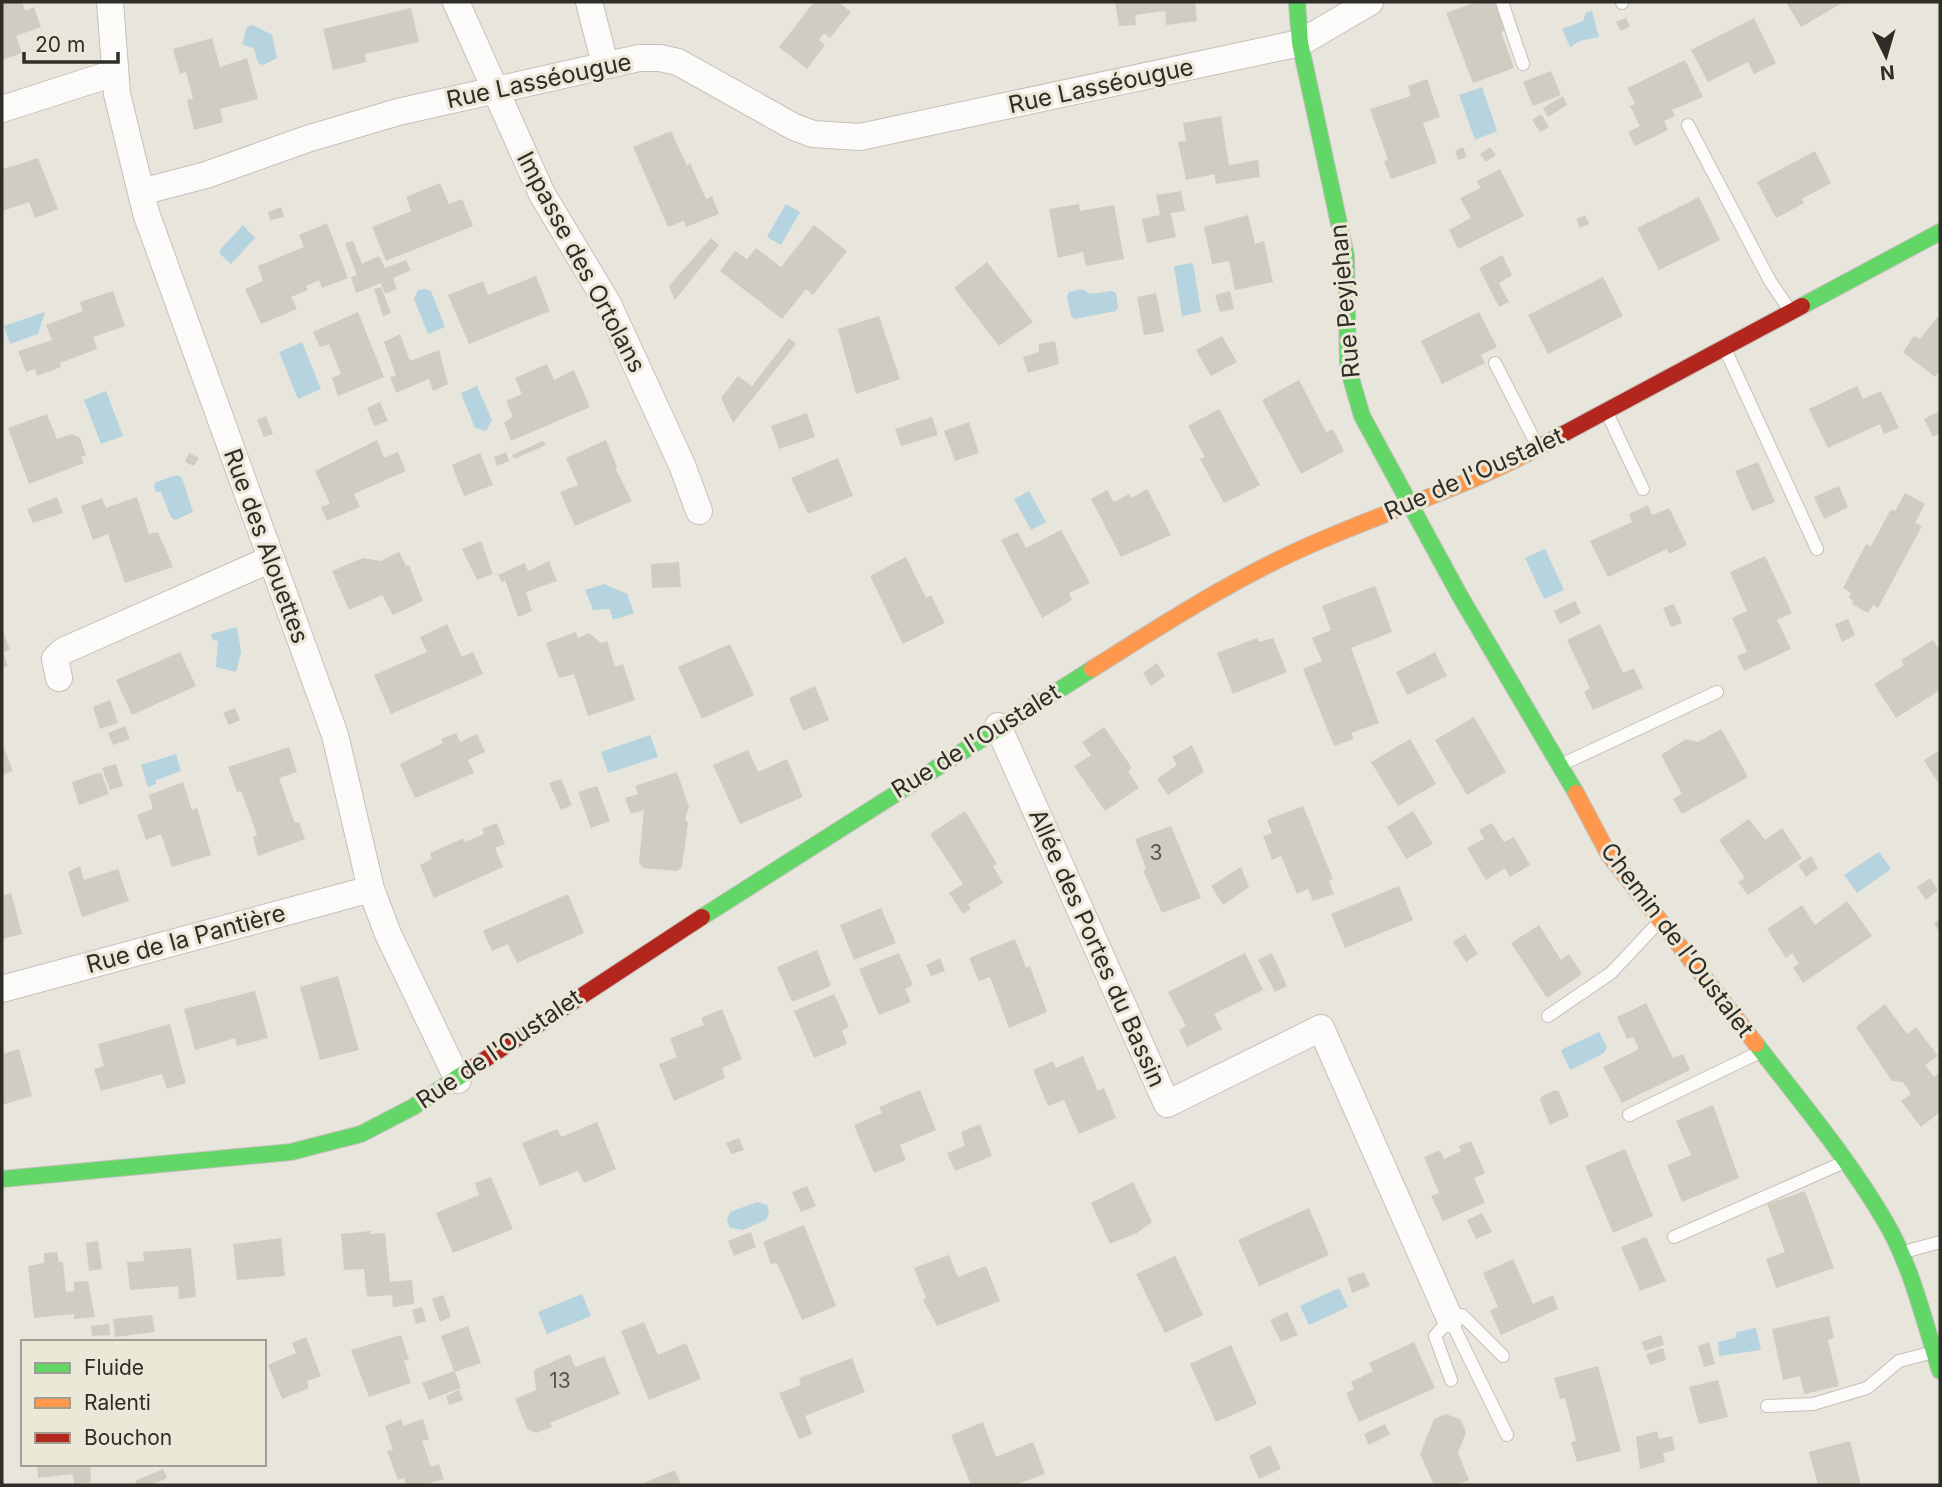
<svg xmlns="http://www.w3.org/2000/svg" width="1942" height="1487" font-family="Inter,sans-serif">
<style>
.water{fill:#b5d4e0}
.building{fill:#cfccc1}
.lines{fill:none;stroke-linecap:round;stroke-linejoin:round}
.lane-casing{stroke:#c3c1ba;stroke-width:14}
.street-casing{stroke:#c3c1ba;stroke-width:28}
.fast-casing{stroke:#c3c1ba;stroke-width:18}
.slow-casing{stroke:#c3c1ba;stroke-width:18}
.jam-casing{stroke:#c3c1ba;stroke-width:18}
.lane{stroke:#fcfbfa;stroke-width:12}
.street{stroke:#fcfbfa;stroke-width:26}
.fast{stroke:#63d668;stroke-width:16}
.slow{stroke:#ff974d;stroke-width:16}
.jam{stroke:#b3261e;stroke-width:16}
.labels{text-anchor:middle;stroke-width:6;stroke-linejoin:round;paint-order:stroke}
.number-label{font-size:21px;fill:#58564f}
.street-label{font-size:24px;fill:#2e2d27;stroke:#ece8d8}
</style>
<rect width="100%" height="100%" fill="#e8e5dc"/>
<!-- water -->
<path class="water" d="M1592,11L1599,37L1580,41L1570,47L1562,29L1583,21L1586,13Z
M253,25L272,35L277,58L263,65L258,63L254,49L242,44L247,27Z
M1482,87L1497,131L1475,140L1459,95Z
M786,204L800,212L781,245L767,237Z
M243,225L255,238L231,264L220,254V250Z
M1193,263L1201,312L1182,316L1174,266Z
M425,289L431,291L445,327L428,334L414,299L418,290Z
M1082,289L1090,294L1112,291L1116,293L1118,307L1116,311L1075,319L1071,316L1067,296L1069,292Z
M45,312L38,334L10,344L4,326Z
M302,342L321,389L298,399L279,352Z
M477,386L492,420L486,431L475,428L461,393Z
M106,391L123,436L101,444L84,400Z
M177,475L182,478L193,512L175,520L171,517L161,492H156L154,486L156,482Z
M1029,491L1046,522L1031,530L1014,499Z
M1545,549L1564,590L1544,599L1525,558Z
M604,584L627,594L634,613L613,620L610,609L593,610L585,590Z
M237,627L241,652L236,672L216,667L218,641L213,640L211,634Z
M650,735L658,757L608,773L601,752Z
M176,754L181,771L156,780V784L148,787L141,765Z
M1879,852L1891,869L1857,893L1844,875Z
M1599,1032L1607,1047L1604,1053L1570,1070L1561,1050Z
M757,1202L767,1205L769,1211L766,1220L743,1230L730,1228L727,1221L730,1212Z
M1339,1288L1348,1307L1309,1325L1300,1306Z
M582,1294L591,1316L547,1334L538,1312Z
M1756,1328L1761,1350L1719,1356L1718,1342L1735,1338L1737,1332Z"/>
<!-- building -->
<path class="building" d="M2,2H22L25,11L34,7L41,27L16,36L22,53L2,60Z
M814,2H838L851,12L830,38L824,33L819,40L825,45L807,69L779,47Z
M1115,2H1195L1197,21L1166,25L1165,11L1135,15L1136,25L1119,26Z
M1476,2H1495L1506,30L1501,32L1514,68L1473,83L1446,13Z
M1786,2H1844L1801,27Z
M411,8L419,42L365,54L366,62L333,70L323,29Z
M1626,18L1630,26L1621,31L1616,22Z
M1754,18L1776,63L1754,74L1748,62L1708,82L1691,50Z
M212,38L220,67L247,58L258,99L220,109L223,122L194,130L187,100L193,99L186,72L180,74L173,49Z
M1685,60L1703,97L1672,110L1675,116L1664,121L1668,130L1635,146L1628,132L1640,126L1630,106L1635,104L1627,88Z
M1551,71L1561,95L1533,106L1523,82Z
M1427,79L1440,117L1423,123L1437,163L1391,179L1384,161L1388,160L1370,109L1411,96L1408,86Z
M1563,96L1567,105L1548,117L1543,108Z
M1541,114L1549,127L1540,132L1532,120Z
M1221,116L1229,165L1258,160L1260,177L1216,184L1214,174L1186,180L1178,142L1186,141L1183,123Z
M671,131L687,166L690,163L706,199L712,196L719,214L686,227L684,221L668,227L633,147Z
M1463,147L1467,157L1458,160L1455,151Z
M1490,147L1496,155L1486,162L1480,154Z
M1815,151L1831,183L1802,199L1804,203L1776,218L1757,182Z
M38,158L58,209L35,218L29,202L2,211V163L4,169Z
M1500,169L1524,216L1458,249L1449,230L1471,218L1460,198L1481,188L1477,181Z
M440,183L449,204L462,199L473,226L386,261L372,227L411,211L406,197Z
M1181,191L1185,211L1171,213L1176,237L1147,243L1142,219L1160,215L1156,195Z
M1699,197L1720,240L1659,270L1637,228Z
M1079,204L1080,211L1114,205L1124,259L1086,266L1083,252L1058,258L1049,209Z
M281,207L284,217L270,220L268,212Z
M1248,215L1255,244L1264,241L1273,282L1235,290L1229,261L1212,264L1204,227Z
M1585,215L1589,224L1580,228L1576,219Z
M327,223L348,278L322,288L319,280L306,286L308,290L291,297L297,309L261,324L245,289L263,281L258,266L304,247L299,235Z
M814,225L847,251L813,295L806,289L782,319L720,271L735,251L747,259L756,248L781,267Z
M711,238L719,245L675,300L669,286Z
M353,241L362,264L379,256L385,268L406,260L411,270L393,278L397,289L385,294L381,283L356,293L351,277L357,275L345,243Z
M1502,255L1512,275L1499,283L1509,302L1499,307L1479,268Z
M987,262L1033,322L999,346L954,288Z
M536,276L550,311L469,344L448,295L483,281L488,295Z
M1603,277L1623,316L1548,354L1528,315Z
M381,287L391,313L383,316L374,289Z
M113,291L125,326L93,337L97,349L60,363L61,367L37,376L35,369L26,372L18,351L52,340L46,325L83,311L80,302Z
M1230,291L1234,309L1220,312L1215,295Z
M1156,293L1164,332L1144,335L1137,297Z
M358,312L384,377L338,396L332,378L341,374L329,344L320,347L313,332Z
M1479,312L1497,347L1481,355L1485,363L1442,384L1421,341Z
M1940,314V370L1935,377L1903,352L1914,336L1920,339Z
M879,316L900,379L856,394L838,329Z
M400,334L410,361L439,350L448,384L433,391L429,379L396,393L390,377L396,376L384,342Z
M1222,336L1237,362L1211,376L1196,350Z
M789,338L796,344L733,423L721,398L738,376L752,386Z
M1055,341L1059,364L1028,373L1023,357L1039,352V344Z
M547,364L554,380L574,370L590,407L511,441L504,422L513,417L506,401L522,394L515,378Z
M1299,380L1326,432L1333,429L1344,451L1301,474L1262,400Z
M1857,386L1863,399L1881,391L1899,428L1884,434L1880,424L1828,448L1809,409Z
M380,402L388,421L374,426L367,408Z
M1219,409L1260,485L1224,503L1200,459L1205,457L1188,426Z
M1940,411V433L1933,437L1924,419Z
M807,413L815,437L779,449L771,426Z
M47,414L57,439L72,434L80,438L86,455L81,457L84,463L29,484L8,428Z
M266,416L273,434L264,437L257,420Z
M932,417L938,435L901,446L895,429Z
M969,422L979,453L955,461L944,431Z
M377,440L384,458L398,452L406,471L354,494L360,507L327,521L321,507L330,504L315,471Z
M606,440L617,467L615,468L632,501L575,526L560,492L578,485L566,458Z
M543,441L546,445L514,459L512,455Z
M506,452L509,461L497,466L494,457Z
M189,453L199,458L194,466L185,462Z
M480,453L493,485L464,496L452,465Z
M838,458L853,496L808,514L791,478Z
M1758,462L1775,502L1752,511L1735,471Z
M1839,486L1848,507L1824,519L1814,497Z
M1147,489L1171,535L1121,557L1091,499L1107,490L1114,502L1129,494L1132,498Z
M1905,493L1925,504L1915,523L1922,526L1878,608L1873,605L1868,613L1852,604L1853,600L1849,598L1851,593L1843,588L1866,544L1871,546L1891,509L1895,511Z
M57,497L63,513L33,523L27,509Z
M137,497L149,534L158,532L173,567L125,583L108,534L93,540L81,506L102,498L106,508Z
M1648,505L1652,515L1669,508L1687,545L1669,554L1667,549L1608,577L1590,541L1632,522L1629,514Z
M1061,530L1090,583L1069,593L1072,600L1042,618L1001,540L1018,532L1026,548Z
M481,541L493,574L477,580L462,549Z
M399,552L406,566L409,565L423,601L393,615L382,595L349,610L332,571L363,558L380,561Z
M1765,556L1792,613L1777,620L1791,649L1744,671L1737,656L1747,652L1732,618L1747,611L1730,572Z
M906,557L926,598L931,595L945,623L903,644L870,576Z
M549,561L557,581L526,592L532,611L518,617L505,580L502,583L498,575L525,563L528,571Z
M679,562L681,587L652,588L651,564Z
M1375,586L1392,632L1351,648L1379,723L1351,733L1354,739L1334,746L1303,669L1322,661L1312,638L1331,630L1322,606Z
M1575,601L1581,613L1560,624L1554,611Z
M1674,604L1682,623L1671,627L1663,608Z
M1848,619L1855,635L1842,642L1835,624Z
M447,624L462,657L473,652L483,674L391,714L374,675L427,652L420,637Z
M1600,624L1623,673L1634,668L1643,688L1593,710L1584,692L1590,688L1567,640Z
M2,629L10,650L3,652L8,666L2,668Z
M576,632L578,638L589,633L601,643L607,641L615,667L623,664L635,700L588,716L574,674L559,678L546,643Z
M1257,638L1259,642L1273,638L1287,672L1233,694L1217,653Z
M1933,640L1940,651V690L1896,718L1874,684L1904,665L1901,660Z
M730,644L754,695L702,719L678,667Z
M180,652L196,686L132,715L116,680Z
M1435,652L1447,676L1407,695L1396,672Z
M1157,663L1165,676L1151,686L1143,673Z
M815,686L829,720L803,731L789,698Z
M110,700L118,723L100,729L93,707Z
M235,708L240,720L229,725L223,713Z
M1474,717L1506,772L1467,795L1435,740Z
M125,726L130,739L113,745L108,733Z
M1104,727L1132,768L1128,771L1139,788L1105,811L1074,766L1091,755L1082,742Z
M1721,729L1748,777L1682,814L1673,799L1682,794L1661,755L1686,739L1698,742Z
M456,733L460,742L477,734L485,752L468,760L474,773L415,798L400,764L443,743L441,739Z
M1410,739L1436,784L1398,806L1371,762Z
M2,743L13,771L2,775Z
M1192,745L1204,772L1168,795L1157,779L1177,765L1172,757Z
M289,747L297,772L279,778L295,823L299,822L305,839L258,856L253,837L257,835L241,791L237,792L228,767Z
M748,750L758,772L787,759L803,797L740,824L713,765Z
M1940,750V786L1924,760Z
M116,764L123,786L110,790L102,768Z
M101,772L109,794L79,805L72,782Z
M677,772L689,807L685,819L688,823L682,867L677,871L643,868L639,862L644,810L631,814L625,798L638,794L635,786Z
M561,779L572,805L561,810L549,783Z
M183,782L192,810L197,808L211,855L172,867L161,834L146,840L137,815L153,809L149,795Z
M597,786L610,821L591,828L578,792Z
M1303,806L1333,879L1329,881L1334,894L1313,901L1308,889L1297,894L1281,856L1272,860L1263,836L1272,833L1267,820Z
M965,811L997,864L993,866L1003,883L968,904L971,909L963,914L949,893L963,884L930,834Z
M1413,811L1433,844L1406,859L1387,827Z
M1749,819L1765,840L1782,828L1802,858L1748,895L1738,882L1745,878L1719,840Z
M497,823L505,844L495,848L503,867L434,898L420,865L432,859L430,853L464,838L465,842L484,834L482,829Z
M1492,823L1504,842L1514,837L1530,865L1510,877L1505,868L1486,880L1467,848L1484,839L1479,830Z
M1171,826L1201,898L1162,913L1143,870L1146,869L1135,839Z
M1811,856L1818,868L1806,877L1798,865Z
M80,866L84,880L118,869L129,901L82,917L68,872Z
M1241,867L1249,887L1223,905L1211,886Z
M1930,878L1938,890L1926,900L1917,887Z
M1399,886L1413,920L1345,948L1331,914Z
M11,893L22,934L2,939V896Z
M568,894L584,933L517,963L508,944L492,951L483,931Z
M1847,901L1872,936L1803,983L1793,967L1799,964L1792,953L1786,958L1767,929L1802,905L1815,925Z
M881,908L896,943L854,960L840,925Z
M1940,919V934L1934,923Z
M1539,925L1561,960L1569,954L1582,974L1547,998L1511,943Z
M1465,934L1478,954L1466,962L1453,942Z
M1015,939L1026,968L1030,966L1047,1012L1009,1028L990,977L979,981L969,958Z
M817,950L831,986L792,1002L777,967Z
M899,953L913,985L905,989L911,1002L879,1015L859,969Z
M1245,953L1263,990L1214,1014L1222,1029L1187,1047L1179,1030L1186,1026L1168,992Z
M1272,953L1287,986L1275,992L1258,960Z
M940,958L945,971L931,976L926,965Z
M338,976L359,1050L320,1060L300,987Z
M255,991L268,1038L237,1046L235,1038L195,1050L184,1009Z
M834,994L849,1027L842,1031L847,1044L814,1058L794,1011Z
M1646,1003L1673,1058L1683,1054L1690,1070L1622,1103L1603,1067L1639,1049L1633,1037L1627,1039L1617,1017Z
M1885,1004L1907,1034L1916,1027L1938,1056L1925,1065L1934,1077L1940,1072V1112L1921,1127L1901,1101L1911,1094L1903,1082L1892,1081L1856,1027Z
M722,1009L742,1059L722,1068L725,1078L674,1101L659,1064L677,1057L670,1038L704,1025L701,1018Z
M170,1024L186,1083L167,1089L162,1074L101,1091L94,1069L104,1066L98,1044Z
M19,1049L32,1096L2,1105V1054Z
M1083,1056L1098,1091L1104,1088L1116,1118L1079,1134L1064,1100L1048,1106L1033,1070L1053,1061L1056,1068Z
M920,1090L936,1130L900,1145L906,1160L874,1173L854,1125L882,1113L879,1107Z
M1555,1090L1559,1092L1569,1116L1550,1125L1540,1100L1542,1096Z
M1713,1105L1739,1178L1682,1202L1667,1165L1691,1155L1676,1121Z
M597,1122L616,1169L584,1183L578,1171L540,1186L522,1143L557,1129L561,1137Z
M980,1124L992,1156L955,1171L947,1153L965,1146L961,1132Z
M739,1138L744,1150L731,1154L726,1143Z
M1471,1141L1485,1173L1474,1178L1485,1203L1443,1221L1431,1196L1439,1193L1424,1157L1440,1150L1444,1159L1461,1151L1459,1146Z
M1625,1149L1653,1216L1613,1233L1585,1166Z
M491,1177L513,1229L453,1253L436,1213L479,1195L475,1183Z
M1133,1182L1152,1222L1137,1233L1110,1244L1091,1203Z
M807,1186L816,1206L801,1212L792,1192Z
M1805,1191L1834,1268L1776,1288L1766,1259L1785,1252L1767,1204Z
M1309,1208L1329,1255L1259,1286L1238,1240Z
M1482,1213L1492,1232L1476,1239L1467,1220Z
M804,1225L836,1306L802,1320L777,1263L771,1264L763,1242Z
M371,1231L370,1234L385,1233L390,1282L412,1280L414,1304L393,1307L392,1295L367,1297L364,1269L344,1270L341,1234Z
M751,1232L756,1247L734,1256L728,1241Z
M1646,1237L1666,1281L1640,1291L1621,1247Z
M281,1238L285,1276L237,1280L233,1244Z
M98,1241L102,1269L89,1271L86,1243Z
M191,1248L196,1297L179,1299L178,1286L130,1290L127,1262L144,1261L143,1252Z
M57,1252L59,1262H63L66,1292L74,1291V1282L88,1281L95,1317L74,1319V1314L34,1318L28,1266L44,1263V1253Z
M949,1255L958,1277L986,1266L1000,1301L937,1326L923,1300L926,1298L914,1268Z
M1175,1256L1203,1315L1165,1333L1136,1274Z
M1513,1259L1533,1304L1553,1295L1558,1309L1501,1335L1490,1311L1498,1307L1483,1273Z
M1364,1272L1370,1286L1352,1293L1347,1278Z
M443,1295L451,1317L440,1322L432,1299Z
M422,1307L426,1321L416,1324L412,1310Z
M1287,1312L1298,1335L1281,1342L1270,1320Z
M152,1315L155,1332L115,1337L113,1319Z
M1829,1316L1834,1338L1828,1340L1839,1386L1804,1394L1800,1376L1783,1380L1772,1329Z
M644,1322L658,1355L686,1343L701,1379L649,1400L621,1331Z
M109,1324L110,1335L92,1336L91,1326Z
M468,1326L481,1363L455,1372L461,1388L429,1400L422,1383L454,1371L441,1336Z
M401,1335L409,1359L404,1361L411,1383L369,1397L351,1350Z
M1661,1335L1664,1345L1645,1351L1641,1342Z
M306,1337L321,1376L307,1381L309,1388L282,1399L268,1365L296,1353L292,1343Z
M1414,1342L1435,1388L1359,1422L1346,1393L1354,1389L1351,1382L1373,1371L1369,1363Z
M1709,1342L1715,1364L1704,1367L1698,1346Z
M1231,1345L1257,1404L1216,1422L1190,1364Z
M1663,1348L1666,1360L1650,1365L1646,1354Z
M570,1354L575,1367L604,1356L620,1394L550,1423L552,1427L536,1433L527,1429L515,1399L536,1390L534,1370Z
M852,1358L865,1392L805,1416L812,1434L799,1439L779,1393L801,1385L799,1378Z
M1598,1366L1621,1451L1577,1462L1571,1442L1576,1441L1565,1398L1560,1399L1554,1378Z
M1718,1380L1728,1417L1699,1424L1689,1387Z
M459,1390L463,1400L449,1405L446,1396Z
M1446,1414L1461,1420L1466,1432L1458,1453L1469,1480L1457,1485H1434L1420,1454L1434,1419Z
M401,1419L403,1426L423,1419L429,1439L422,1441L431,1467L439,1464L444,1479L424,1485H406L404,1478L398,1480L387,1451L393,1450L385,1426Z
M983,1422L996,1457L1033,1442L1045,1474L1015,1485H971L951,1435Z
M1385,1424L1390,1434L1369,1445L1364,1434Z
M1657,1431L1659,1439L1672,1436L1675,1450L1663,1453L1665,1462L1640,1469L1636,1437Z
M1850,1441L1861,1485H1818L1809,1452Z
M1270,1445L1281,1469L1259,1479L1249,1456Z
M37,1464H90L91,1482L74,1484L73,1474L38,1478Z
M163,1469L167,1478L151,1485H137L135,1481Z
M675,1470L681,1485H645L644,1483Z"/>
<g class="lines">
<defs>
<path id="lane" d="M1502,2L1523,64
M1622,2V3
M1688,125L1770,281L1789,309
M1725,349L1817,549
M1495,363L1536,443
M1607,413L1643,489
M1565,763L1717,692
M1548,1016L1611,973L1657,924
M1629,1115L1758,1053
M1674,1237L1840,1164
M1904,1252L1940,1242
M1450,1319L1507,1435
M1451,1380L1435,1336L1450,1319L1462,1315L1503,1356
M1767,1406L1813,1404L1867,1388L1899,1361L1930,1353"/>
<path id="street" d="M110,2L117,94L146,213L335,735L371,889L388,934L458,1080
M456,2L542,194L608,304L682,465L699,511
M589,2L605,64
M2,109L114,73
M141,192L206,175L307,139L398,112L639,58H660L678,62L794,127L813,134L860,137L1300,43L1370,2
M59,678L55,659L63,651L271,559
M998,726L1167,1104L1321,1028L1450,1319
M2,989L371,889"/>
<path id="fast" d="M1297,2L1300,43L1346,256L1348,368L1362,416L1460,596L1576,793
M1802,306L1940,232
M702,917L1092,669
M1756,1044C1800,1101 1848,1158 1885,1221C1912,1267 1924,1321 1940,1371
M2,1179L291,1152L361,1134L413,1107L472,1068"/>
<path id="slow" d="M1092,669C1167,622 1242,573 1324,539C1391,510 1461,488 1526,454
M1576,793L1609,855L1756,1044"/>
<path id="jam" d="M1526,454L1802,306
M472,1068L702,917"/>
</defs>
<!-- lane casing -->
<use href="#lane" class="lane-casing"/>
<!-- street casing -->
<use href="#street" class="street-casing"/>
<!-- fast casing -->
<use href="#fast" class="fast-casing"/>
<!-- slow casing -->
<use href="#slow" class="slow-casing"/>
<!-- jam casing -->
<use href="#jam" class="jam-casing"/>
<!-- lane -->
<use href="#lane" class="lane"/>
<!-- street -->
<use href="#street" class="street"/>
<!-- fast -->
<use href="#fast" class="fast"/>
<!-- slow -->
<use href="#slow" class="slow"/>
<!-- jam -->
<use href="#jam" class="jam"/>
</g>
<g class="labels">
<!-- number labels -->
<g class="number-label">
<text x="1156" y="860">3</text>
<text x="560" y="1388">13</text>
</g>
<!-- street labels -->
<g class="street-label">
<text transform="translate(539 81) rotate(-12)" y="8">Rue Lasséougue</text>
<text transform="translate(1101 86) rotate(-12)" y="8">Rue Lasséougue</text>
<text transform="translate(581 262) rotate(62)" y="8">Impasse des Ortolans</text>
<text transform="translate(1345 301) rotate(-95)" y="8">Rue Peyjehan</text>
<text transform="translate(1474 474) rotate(-24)" y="8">Rue de l'Oustalet</text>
<text transform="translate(266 546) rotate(70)" y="8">Rue des Alouettes</text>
<text transform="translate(976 741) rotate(-32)" y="8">Rue de l'Oustalet</text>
<text transform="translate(186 939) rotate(-15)" y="8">Rue de la Pantière</text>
<text transform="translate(1677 940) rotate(53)" y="8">Chemin de l'Oustalet</text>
<text transform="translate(1097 948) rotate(66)" y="8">Allée des Portes du Bassin</text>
<text transform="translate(499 1049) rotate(-34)" y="8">Rue de l'Oustalet</text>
</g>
</g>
<!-- border -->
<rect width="1942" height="1487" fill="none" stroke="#2e2d27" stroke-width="7"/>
<!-- legend -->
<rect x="21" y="1340" width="245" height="126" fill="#ece8d8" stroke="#a09d91" stroke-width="2"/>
<rect x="35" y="1363" width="35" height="10" fill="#63d668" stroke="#a09d91" stroke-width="2"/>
<text x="84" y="1375" font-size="21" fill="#2e2d27">Fluide</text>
<rect x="35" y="1398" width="35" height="10" fill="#ff974d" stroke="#a09d91" stroke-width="2"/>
<text x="84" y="1410" font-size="21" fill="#2e2d27">Ralenti</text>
<rect x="35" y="1433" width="35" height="10" fill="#b3261e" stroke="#a09d91" stroke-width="2"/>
<text x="84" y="1445" font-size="21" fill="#2e2d27">Bouchon</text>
<!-- north arrow -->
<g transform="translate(1886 56) rotate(175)" stroke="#ece8d8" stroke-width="5" paint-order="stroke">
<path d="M0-5L12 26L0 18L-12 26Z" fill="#2e2d27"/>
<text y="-10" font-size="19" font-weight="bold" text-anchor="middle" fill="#2e2d27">N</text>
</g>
<!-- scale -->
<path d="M24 52v10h94v-10" fill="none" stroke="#2e2d27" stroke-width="3.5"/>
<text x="35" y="52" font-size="21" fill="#2e2d27" stroke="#ece8d8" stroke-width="5" paint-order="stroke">20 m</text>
</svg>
